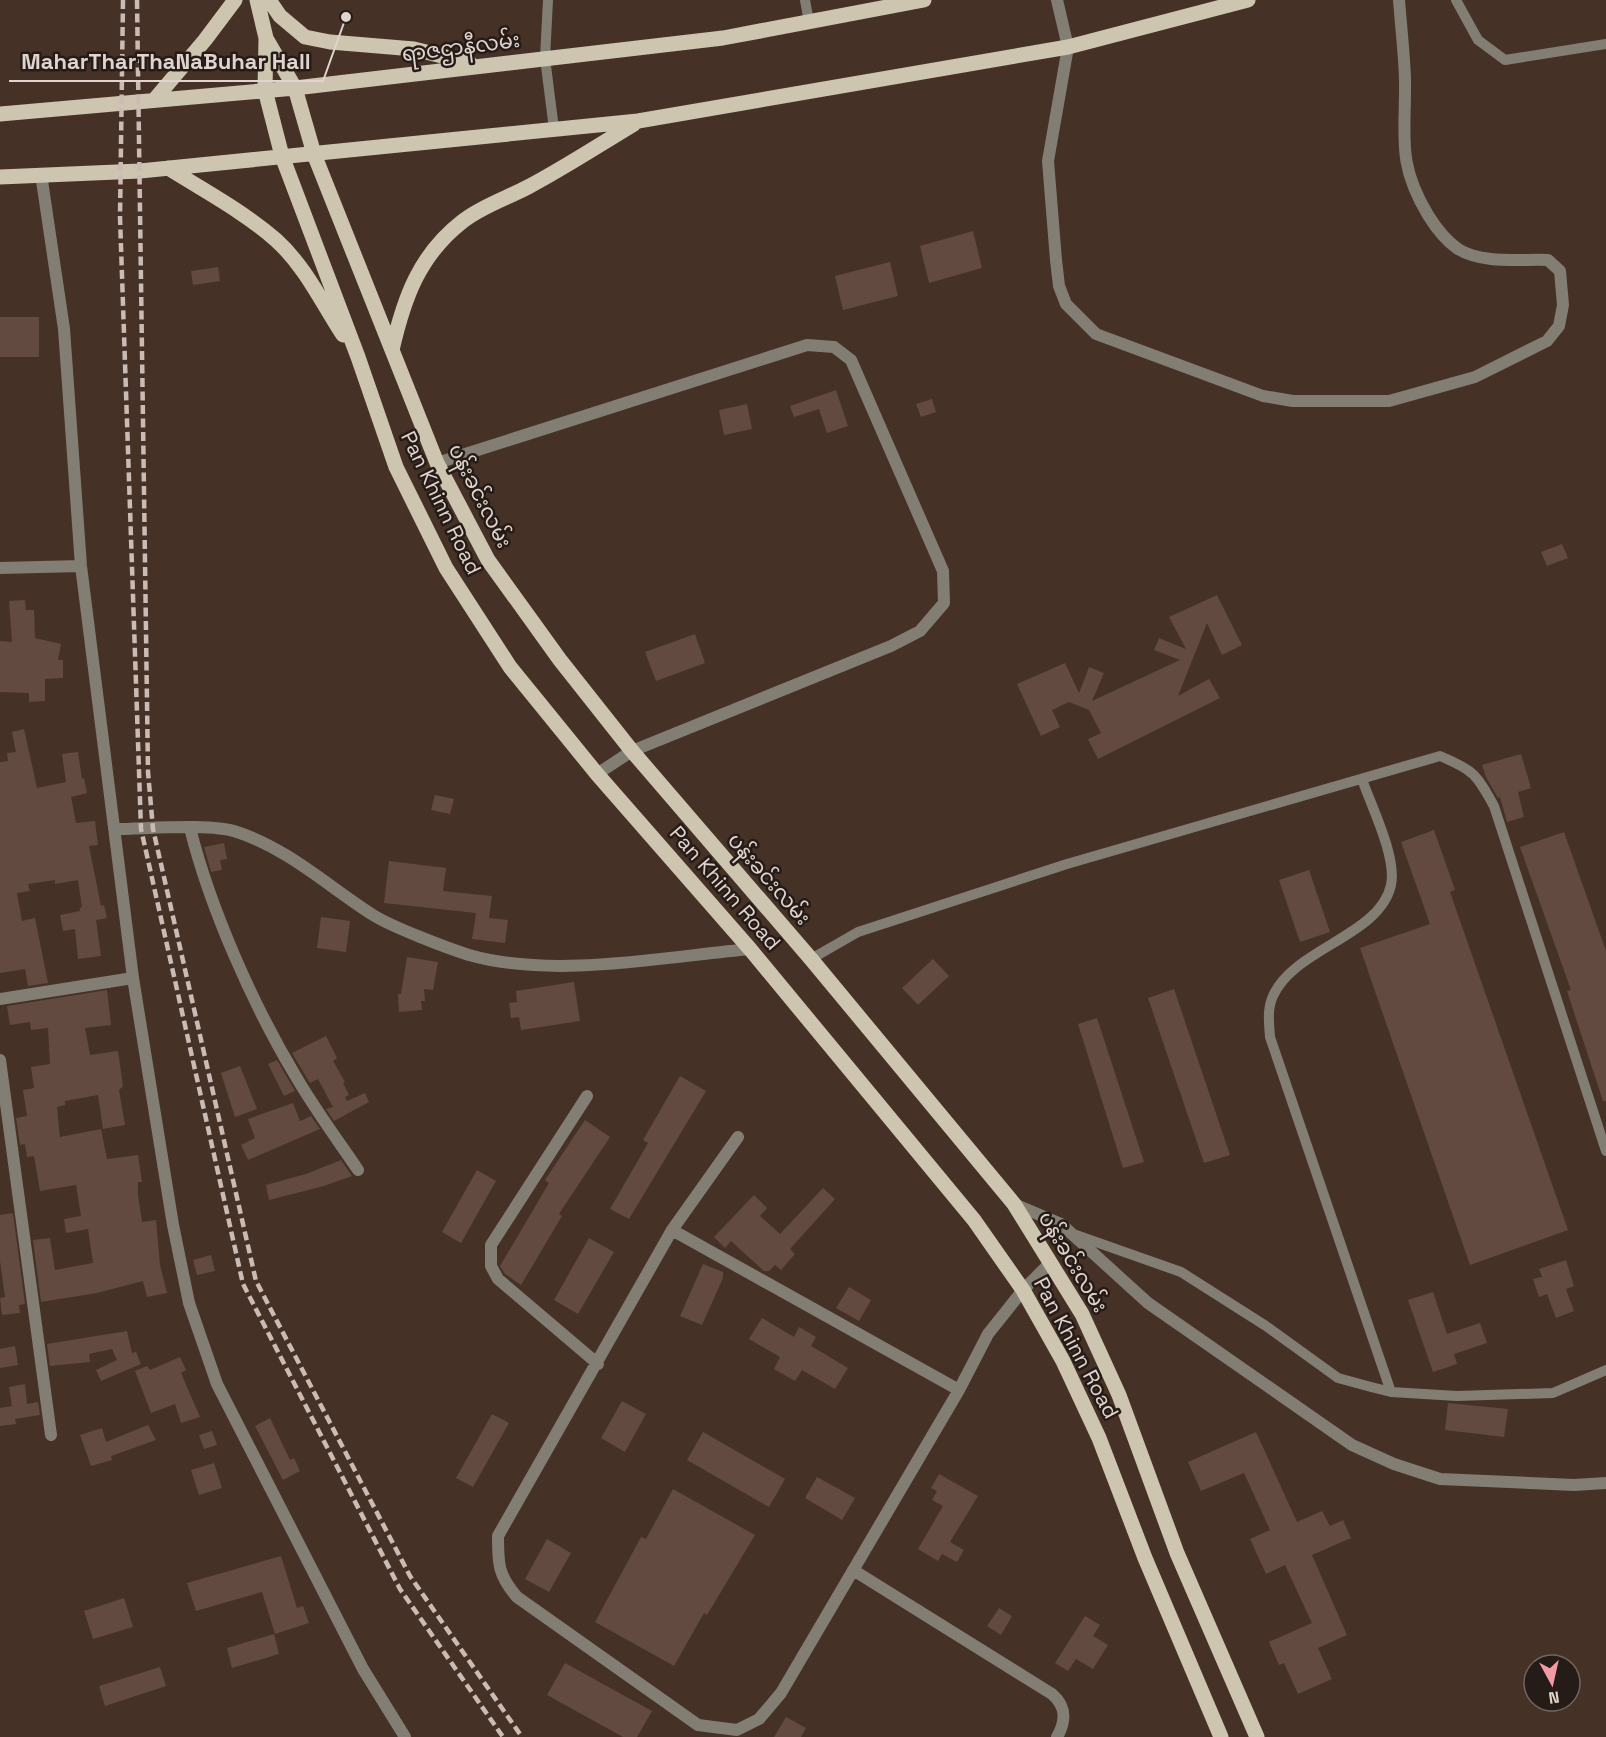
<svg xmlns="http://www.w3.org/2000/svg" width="1606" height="1737" font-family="'Space Grotesk','Noto Sans Myanmar',sans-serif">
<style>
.building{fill:#624a40}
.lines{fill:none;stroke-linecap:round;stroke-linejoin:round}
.lane{stroke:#827e74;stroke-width:10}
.street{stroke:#827e74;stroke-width:12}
.primary{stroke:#cdc5b0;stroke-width:15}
.rail{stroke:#cabbb4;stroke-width:4.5;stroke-dasharray:9 4.5;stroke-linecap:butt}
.labels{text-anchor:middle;stroke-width:5;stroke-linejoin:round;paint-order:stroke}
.street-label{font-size:21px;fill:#e1d3cd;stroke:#251b17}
.leader{fill:none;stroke:#e1d3cd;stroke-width:2}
.callout-dot{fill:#e1d3cd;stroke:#251b17;stroke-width:2}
.callout-label{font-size:22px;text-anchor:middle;font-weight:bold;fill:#e1d3cd;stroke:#251b17;stroke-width:5;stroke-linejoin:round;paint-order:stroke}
</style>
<rect width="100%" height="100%" fill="#463127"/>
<!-- building -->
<path class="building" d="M973,231L982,268L929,283L920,246Z
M890,262L898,296L843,310L835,276Z
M218,267L220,281L193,285L191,271Z
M0,317H39V357H0Z
M836,390L848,426L827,433L819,409L794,417L790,406Z
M932,399L936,412L921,417L916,404Z
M747,404L752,429L724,435L719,410Z
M1562,544L1568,558L1547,566L1541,552Z
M1217,595L1242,645L1222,655L1207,623L1178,696L1209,679L1220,698L1098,759L1088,739L1101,733L1089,710L1069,702L1052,710L1060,727L1041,736L1017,684L1065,663L1079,693L1089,667L1104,673L1092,701L1180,660L1154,650L1159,638L1186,649L1169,617Z
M25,600L26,610H34L35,638L61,644L58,660H63V678L45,679V701L29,702V693L0,692V641L12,642L9,601Z
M695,634L705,663L656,681L645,652Z
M24,729L37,788L66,782L62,754L78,752L82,779L84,778L87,793L71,797L76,823L95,821L98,845L89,846L101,906L104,905L107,918L96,920L101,956L78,959L75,929L63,931L60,915L80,911V908L82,907L78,880L55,884V880L28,884L30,891L17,893L22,921L35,918L48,983L28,986L25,969L0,973V762L8,761L7,753L16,752L12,732Z
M1521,754L1531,788L1518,792L1524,817L1507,822L1500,797L1498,798L1486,777L1482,765Z
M435,795L454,799L450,814L431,810Z
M1434,830L1455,890L1450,892L1568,1230L1470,1265L1360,948L1430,924L1401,842Z
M1564,832L1606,951V1101H1603L1567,991L1571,990L1520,847Z
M224,843L227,859L220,860L222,870L211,872L204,847Z
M389,861L446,868L443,891L492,896L489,918L508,920L505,943L472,939L476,913L384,903Z
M1309,870L1330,932L1300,942L1279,880Z
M321,917L350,921L346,952L317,948Z
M407,957L438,962L433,990L424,989L425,1001H421L422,1010L399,1012L398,994H401Z
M933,959L949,976L918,1005L902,988Z
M574,982L580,1021L521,1030L519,1017L511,1018L509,1003L517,1002L516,991Z
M1174,989L1230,1155L1204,1163L1148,998Z
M107,990L111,1025L85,1028L90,1055L118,1051L123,1086L119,1090L125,1125L103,1129L98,1095L65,1101V1105L57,1107L60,1137L101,1129L107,1159L138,1155L142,1182H138V1195L142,1222L156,1220L160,1265L167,1293L147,1297L143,1281L97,1293L41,1302L33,1240L50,1238L55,1270L93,1263L88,1229L66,1233L64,1219L81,1216L76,1185L40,1191L34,1156L27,1157L25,1144L20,1145L16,1118L27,1116L23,1090L34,1088L31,1067L50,1064L48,1028L31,1030L30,1022L10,1025L7,1006Z
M1097,1018L1144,1162L1123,1168L1078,1024Z
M326,1036L337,1058L333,1061L345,1082L343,1083L349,1095L345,1097L347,1101L365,1093L369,1102L334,1121L326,1109L333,1107L318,1079L310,1083L292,1053Z
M277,1060L295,1091L284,1096L268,1064Z
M240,1066L257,1109L235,1117L221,1073Z
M680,1076L706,1091L629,1219L610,1209L648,1143L643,1140Z
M293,1103L300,1121L311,1116L320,1129L248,1160L241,1145L255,1138L248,1119Z
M585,1120L610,1137L559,1214L562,1216L521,1285L505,1274L500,1266L549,1183L545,1180Z
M341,1160L352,1176L324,1186L269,1200L266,1185L306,1174Z
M477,1170L496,1181L461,1243L442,1232Z
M823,1188L835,1199L790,1249L795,1254L781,1270L775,1265L769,1271H764L731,1241L725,1248L714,1237L754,1195L767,1208L760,1216L780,1234Z
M13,1213L25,1304L19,1305L20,1313L2,1315L0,1298L5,1297L0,1261V1215Z
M589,1238L614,1252L578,1314L554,1300Z
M211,1255L215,1271L197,1275L193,1260Z
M1566,1260L1574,1286L1566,1289L1574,1311L1556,1318L1547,1294L1539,1297L1533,1279L1542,1277L1539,1269Z
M703,1264L723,1272V1278L702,1325L680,1316Z
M849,1287L871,1300L859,1321L836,1308Z
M1433,1292L1447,1334L1480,1323L1487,1343L1454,1354L1457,1364L1433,1372L1408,1300Z
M762,1318L794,1337L799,1327L816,1337L811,1346L848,1368L835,1389L802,1370L795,1381L774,1369L780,1357L749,1339Z
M127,1331L132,1353L136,1352L141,1364L101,1381L96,1370L117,1360L112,1349L89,1354L90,1362L50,1366L47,1344Z
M15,1346L18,1365L0,1368V1349Z
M180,1357L186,1370L181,1373L200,1417L181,1423L175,1404L151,1413L135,1371L147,1366L150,1370Z
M25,1384L27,1404L38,1402L40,1415L15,1419L16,1424L0,1426V1408L12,1406L9,1387Z
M622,1401L646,1414L625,1452L601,1438Z
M1448,1403L1508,1409L1504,1437L1445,1430Z
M492,1414L509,1423L473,1487L456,1478Z
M270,1418L290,1460L294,1458L300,1471L283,1480L255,1426Z
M148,1425L156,1440L111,1456L112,1460L91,1466L80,1435L102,1428L106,1442Z
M212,1431L217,1445L204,1449L199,1435Z
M703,1432L785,1479L769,1507L687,1460Z
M1256,1432L1297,1522L1322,1511L1330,1526L1343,1520L1351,1538L1312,1555L1347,1635L1318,1648L1332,1679L1298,1694L1284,1663L1279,1665L1269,1642L1312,1623L1285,1565L1266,1574L1250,1539L1270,1530L1244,1473L1201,1491L1188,1462Z
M214,1463L222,1488L199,1495L191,1470Z
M939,1474L978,1496L950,1542L964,1550L957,1562L942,1554L938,1561L918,1549L943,1506L932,1500L937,1491L931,1488Z
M817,1477L855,1498L842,1520L805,1498Z
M673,1489L755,1535L707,1615L704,1613L674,1666L595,1622L641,1537L646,1539Z
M547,1539L571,1553L549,1592L525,1579Z
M281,1556L297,1608L303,1606L309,1623L275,1634L262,1592L196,1611L187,1583Z
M124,1598L133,1627L93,1639L84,1611Z
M999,1608L1012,1616L1001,1635L987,1626Z
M1085,1616L1100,1625L1093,1636L1108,1645L1093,1669L1076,1659L1068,1671L1055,1663Z
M274,1634L279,1654L232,1668L227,1648Z
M565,1663L652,1711L637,1737H623L547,1695Z
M160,1667L166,1686L105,1706L99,1686Z
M786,1717L806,1728L801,1737H774Z"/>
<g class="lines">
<!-- lane -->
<path class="lane" d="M548,0L545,58L554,129
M805,0L809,22
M1456,0L1478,40L1505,60L1606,44
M1362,779C1371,806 1397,857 1391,885C1380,936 1294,948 1273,996C1267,1009 1269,1023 1270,1037L1391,1392
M811,959L858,932L1067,864L1440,756C1474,770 1477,775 1494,806L1606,1151
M1076,1235L1181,1272L1266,1326L1338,1378L1371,1387L1391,1392L1457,1396L1553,1393L1606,1370"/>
<!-- street -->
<path class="street" d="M1057,0L1068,47L1048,161L1056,260L1059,286L1066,304L1096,334L1263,396L1293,401H1389L1475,377L1547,341L1559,326L1563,305L1560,271L1548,260C1521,259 1482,264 1458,249C1445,240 1436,228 1428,215C1396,162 1406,136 1405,78C1404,52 1401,26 1399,0
M41,174L64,329L81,566L133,978L173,1225L189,1303L217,1384L363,1669L405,1737
M437,463L807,345L834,347L851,360L943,571L944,603L920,631L891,646L632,751L597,774
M0,568L81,566
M190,828C210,908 253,1005 295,1075C314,1108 337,1139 358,1170
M114,829C146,829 209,823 237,832C287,848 329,887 373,915C392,927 447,948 469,955C553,979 664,957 750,949
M0,999L133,978
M0,1060L51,1435
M587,1096L491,1245V1266L498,1279L598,1364
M738,1137L672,1230L498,1536C498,1564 498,1575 517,1597L698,1725L737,1730L759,1719L781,1693L959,1390L988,1334L1023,1290L1050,1263
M1014,1204L1061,1224L1148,1303L1352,1445L1394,1464L1440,1479L1574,1485L1606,1483
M672,1230L959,1390
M853,1570L1052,1694C1067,1707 1066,1721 1057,1737"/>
<!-- primary -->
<path class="primary" d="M257,0L266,38L265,90L282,156L358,357L396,467L446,568L510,667L597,774L750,949L974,1220L1023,1290L1063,1361L1099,1438L1145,1558L1221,1737
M269,0L280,16L305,37L330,42L414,49L470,63
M267,40L295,88L314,154L437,463L488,560L560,660L632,751L811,959L1014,1204L1082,1314L1119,1395L1177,1553L1257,1737
M155,99L205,40L235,0
M0,114L295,88L723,38L924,0
M168,168C205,191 244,212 276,240C305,266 322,303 343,335
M0,177L140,171L638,121L1068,47L1248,0
M392,350C404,298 419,255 463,221C482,206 507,198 528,187C564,168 599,145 634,124"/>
<!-- rail -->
<path class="rail" d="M123,0L120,217L141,829L243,1284L400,1589L503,1737
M137,0L148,772L153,829L256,1281L410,1576L522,1737"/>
</g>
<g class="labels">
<!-- street labels -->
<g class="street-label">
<text transform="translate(461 47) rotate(-7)" y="7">ရာဇဌာနီလမ်း</text>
<text transform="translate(480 496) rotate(63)" y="7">ပန်းခင်းလမ်း</text>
<text transform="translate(441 503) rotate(64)" y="7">Pan Khinn Road</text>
<text transform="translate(769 879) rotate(49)" y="7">ပန်းခင်းလမ်း</text>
<text transform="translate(725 888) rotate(49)" y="7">Pan Khinn Road</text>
<text transform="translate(1073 1262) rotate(59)" y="7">ပန်းခင်းလမ်း</text>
<text transform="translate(1076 1348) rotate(62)" y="7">Pan Khinn Road</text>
</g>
</g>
<!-- callouts -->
<path class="leader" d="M346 17L323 81H9"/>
<circle class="callout-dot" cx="346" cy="17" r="6"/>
<g class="callout-label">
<text x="166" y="69">MaharTharThaNaBuhar Hall</text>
</g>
<!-- north arrow -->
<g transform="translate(1552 1683) rotate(172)"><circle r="28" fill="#251b17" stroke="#706560" stroke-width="1.5"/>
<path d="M0-4.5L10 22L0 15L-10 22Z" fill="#f49aa5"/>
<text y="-9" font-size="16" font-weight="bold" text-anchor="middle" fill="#e1d3cd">N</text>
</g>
</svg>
